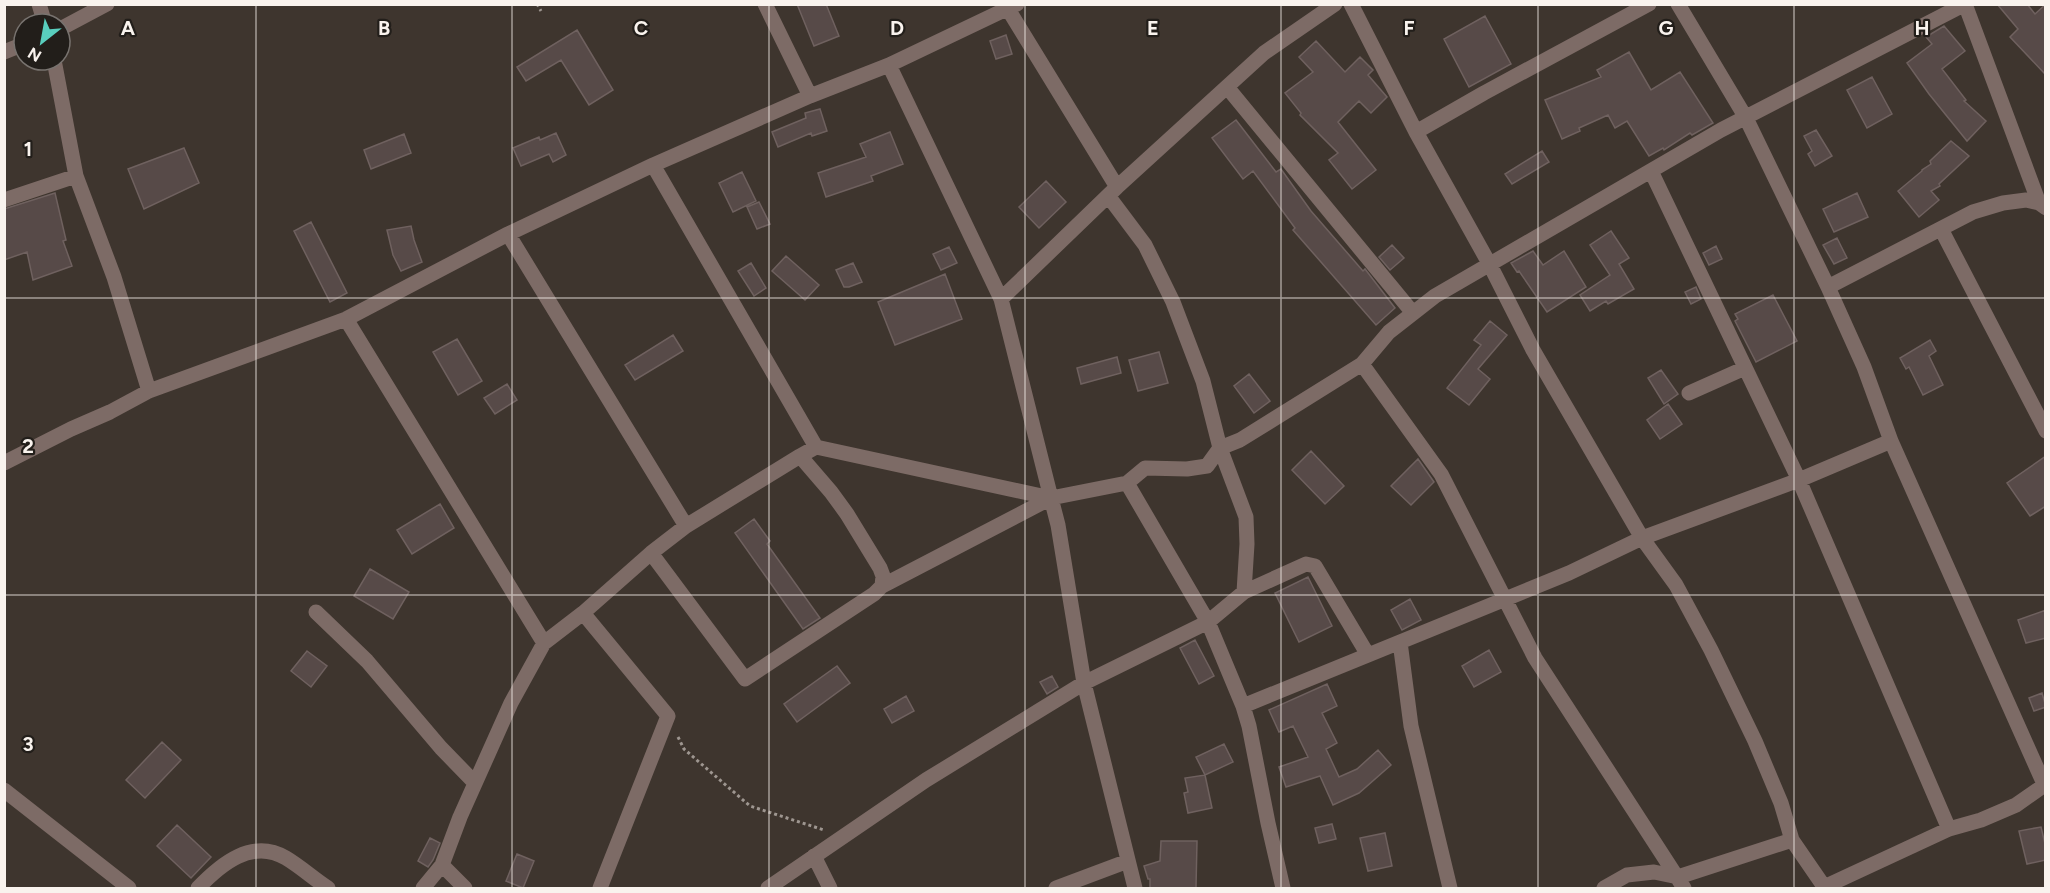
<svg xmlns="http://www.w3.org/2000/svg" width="2050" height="893" font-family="Figtree,sans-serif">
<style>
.building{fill:#574a48;stroke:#6f615f;stroke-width:1.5}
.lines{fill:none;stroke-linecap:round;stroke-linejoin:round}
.path{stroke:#9e9690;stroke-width:3;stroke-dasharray:3 3;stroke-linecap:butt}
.minor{stroke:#7d6b66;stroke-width:15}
.grid{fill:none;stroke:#f9f3ee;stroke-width:1.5;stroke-opacity:0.55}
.grid-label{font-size:20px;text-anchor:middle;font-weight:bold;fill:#f9f3ee;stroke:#221e1a;stroke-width:4.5;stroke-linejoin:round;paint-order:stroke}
</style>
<rect width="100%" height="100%" fill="#3e352e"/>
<!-- building -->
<path class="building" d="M797,4H826L839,36L814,46Z
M1997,4H2027L2035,14L2046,4V75L2010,37L2018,29Z
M1485,16L1511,64L1469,87L1444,39Z
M1944,26L1965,51L1942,69L1966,100L1964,101L1986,121L1967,141L1929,94L1907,63L1932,44L1926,37Z
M577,30L613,90L589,105L561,60L526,81L517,67Z
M1006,35L1012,54L996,59L990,41Z
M1316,41L1345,72L1360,57L1373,70L1368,75L1387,97L1371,113L1359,101L1338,122L1376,170L1352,189L1329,160L1338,153L1300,115L1301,113L1285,93L1313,72L1299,57Z
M1629,52L1651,90L1680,72L1713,123L1692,135L1690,133L1664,150L1663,148L1649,156L1627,121L1615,128L1608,115L1579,128L1580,131L1562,139L1545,100L1601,77L1597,70Z
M1872,77L1892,114L1867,128L1847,90Z
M820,109L827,131L812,136L811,133L778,147L772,132L806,118L805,113Z
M1236,120L1276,172L1281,169L1311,211L1363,271L1365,269L1395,308L1376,325L1293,230L1295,228L1253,171L1243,179L1212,138Z
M1816,130L1832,156L1815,166L1808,154L1812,151L1804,136Z
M890,132L903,164L871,176L873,181L826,197L818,173L866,157L860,144Z
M556,133L566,155L553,162L549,154L521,166L513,148L539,137L540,140Z
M404,134L411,153L371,169L364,150Z
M1951,141L1969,156L1939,184L1940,186L1931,191L1939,200L1919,217L1898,191L1922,171V170L1931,164L1930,161Z
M184,148L199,183L144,209L128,169Z
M1542,151L1549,162L1512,184L1505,174Z
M742,172L756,201L733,212L719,183Z
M1046,181L1066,202L1039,228L1019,207Z
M55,193L66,240L63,241L72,266L33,280L27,252L4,260V209Z
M1857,193L1868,217L1834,232L1823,209Z
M759,202L770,224L757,229L747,207Z
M311,222L347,293L330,302L294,231Z
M411,226L414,240L422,262L401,271L393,255L387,230Z
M1611,231L1629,258L1619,264L1634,289L1608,304L1606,301L1590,311L1580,295L1610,275L1590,245Z
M1837,238L1847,258L1834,264L1823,245Z
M1392,245L1404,258L1390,270L1379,257Z
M1716,246L1722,259L1709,265L1703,253Z
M949,247L957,263L941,270L933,254Z
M1533,251L1543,265L1564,251L1586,287L1547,312L1519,271L1517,272L1511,263Z
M786,256L819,285L805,300L772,271Z
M751,263L766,288L754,296L738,271Z
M853,263L862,282L849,287H844L836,270Z
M945,274L962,319L895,345L878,302Z
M1696,287L1701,299L1691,304L1685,292Z
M1773,295L1797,341L1756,362L1735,321L1738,319L1735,314Z
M1490,321L1507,335L1478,369L1490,379L1469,405L1447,388L1481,345L1474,340Z
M673,335L683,351L635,380L625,365Z
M457,339L482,381L458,395L433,352Z
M1930,340L1936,351L1929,356L1943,385L1923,395L1909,367L1906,369L1900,358Z
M1159,352L1168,383L1138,391L1129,360Z
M1117,357L1121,373L1081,384L1077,368Z
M1661,370L1678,394L1664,404L1648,378Z
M1249,374L1270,401L1254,413L1234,386Z
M507,384L517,400L495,414L484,398Z
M1668,404L1682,424L1660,439L1647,420Z
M1311,451L1344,486L1325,504L1292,470Z
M2046,456V506L2030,516L2007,483Z
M1418,459L1434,482L1411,505L1391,486Z
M440,504L454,528L412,554L397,530Z
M754,519L770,541L767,544L820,618L803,629L735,533Z
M370,569L409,592L393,619L354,596Z
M1308,577L1332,626L1299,642L1275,593Z
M1410,599L1421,620L1402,630L1391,610Z
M2046,610V638L2026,643L2018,620Z
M1195,640L1214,676L1199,684L1180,648Z
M1489,650L1501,672L1474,687L1462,666Z
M307,651L327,666L311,687L291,671Z
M837,666L850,683L797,722L784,704Z
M1052,676L1058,687L1047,694L1040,682Z
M1327,684L1337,706L1322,713L1337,743L1326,749L1339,777L1357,769L1378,750L1391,765L1359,793L1333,805L1320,776L1286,787L1279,767L1308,757L1293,726L1279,732L1269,710Z
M2042,693L2046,707L2034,711L2029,698Z
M906,696L914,711L892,723L884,709Z
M162,742L181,760L145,798L126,780Z
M1224,744L1233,762L1205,775L1196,757Z
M1205,775L1212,808L1188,813L1184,793L1188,792L1185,778Z
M1332,824L1336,839L1319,843L1315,828Z
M177,825L211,857L191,878L157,846Z
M2041,827L2046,848V860L2027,864L2019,831Z
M1385,833L1392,866L1368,871L1360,838Z
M430,838L440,843L433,860L428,867L418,861Z
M1161,841H1197L1196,888H1150V879H1148L1144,866L1160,861Z
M517,854L534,861L523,888L506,881Z"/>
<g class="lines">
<!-- path -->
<path class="path" d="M537,4L541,11
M678,737L684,749L750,806L824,830"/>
<!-- minor -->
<path class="minor" d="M39,4L45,24
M765,4L810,96
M1351,4L1416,132L1490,265L1533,350L1642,538L1676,585L1711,650L1755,741L1781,803L1792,840L1825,888
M1678,4L1746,118L1828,287L1864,367L1891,441L2044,784
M1965,4L2039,203
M1008,9L1117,187
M60,29L107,4
M4,52L24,44
M54,60L76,176L114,277L149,391
M889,65L1001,299L1051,498
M1227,87L1413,313
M1416,132L1484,93L1649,4
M653,165L816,447
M1651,171L1799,480L1949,829
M1109,197L1145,245L1173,302L1203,381L1220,448L1246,517L1247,544L1244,592
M4,200L76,176
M1941,229L2046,431
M508,234L686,526
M1828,287L1973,212L2003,203L2026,200L2039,203L2046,208
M1001,299L1117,187L1264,53L1335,4
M346,319L544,643
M1362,364L1441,474L1535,658L1684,888
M1689,393L1745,368
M4,463L71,429L110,412L149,391L346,319L508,234L653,165L810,96L889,65L1017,4
M1127,483L1208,622L1243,706L1249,726L1268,823L1283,888
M651,553L745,679L874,594L882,586L883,576L880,568L847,514L831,492L800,456
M882,586L1051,498
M316,612L367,661L441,748L475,783
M583,613L668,716L600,888
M1400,642L1411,726L1450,888
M1243,706L1569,573L1642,538L1799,480L1891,441
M4,790L129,888
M814,856L830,888
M442,865L465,888
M1824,887L1949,829L1981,820L2016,805L2046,784
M198,888C221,864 252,838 286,858C301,867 314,879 328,888
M423,888L442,865L460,817L511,703L544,643L583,613L651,553L686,526L800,456L816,447L1051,498
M768,888L926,780L1084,683L1208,622L1244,592L1306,564L1315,566L1368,655
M1056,888L1128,861
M1135,888L1084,683L1058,525L1051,498L1127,483L1145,468L1187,469L1207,466L1220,448L1240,440L1362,364L1389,332L1435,296L1721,130L1965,4
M1604,888L1627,875L1654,872L1678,877L1792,840"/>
</g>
<!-- grid -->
<path class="grid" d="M256,4V888M512,4V888M769,4V888M1025,4V888M1281,4V888M1538,4V888M1794,4V888M4,298H2046M4,595H2046"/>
<g class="grid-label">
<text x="128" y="35">A</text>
<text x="384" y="35">B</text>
<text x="641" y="35">C</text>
<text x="897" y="35">D</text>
<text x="1153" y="35">E</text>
<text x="1409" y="35">F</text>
<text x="1666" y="35">G</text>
<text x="1922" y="35">H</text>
<text x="28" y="156">1</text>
<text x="28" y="453">2</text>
<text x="28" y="751">3</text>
</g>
<!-- border -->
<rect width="2050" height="893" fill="none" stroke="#f9f3ee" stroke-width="12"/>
<!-- north arrow -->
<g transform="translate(42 42) rotate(211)"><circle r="28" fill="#221e1a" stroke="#78736f" stroke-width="1.5"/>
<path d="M0-4.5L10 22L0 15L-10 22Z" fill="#59cebe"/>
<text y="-9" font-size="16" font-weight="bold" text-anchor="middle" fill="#f9f3ee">N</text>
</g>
</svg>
